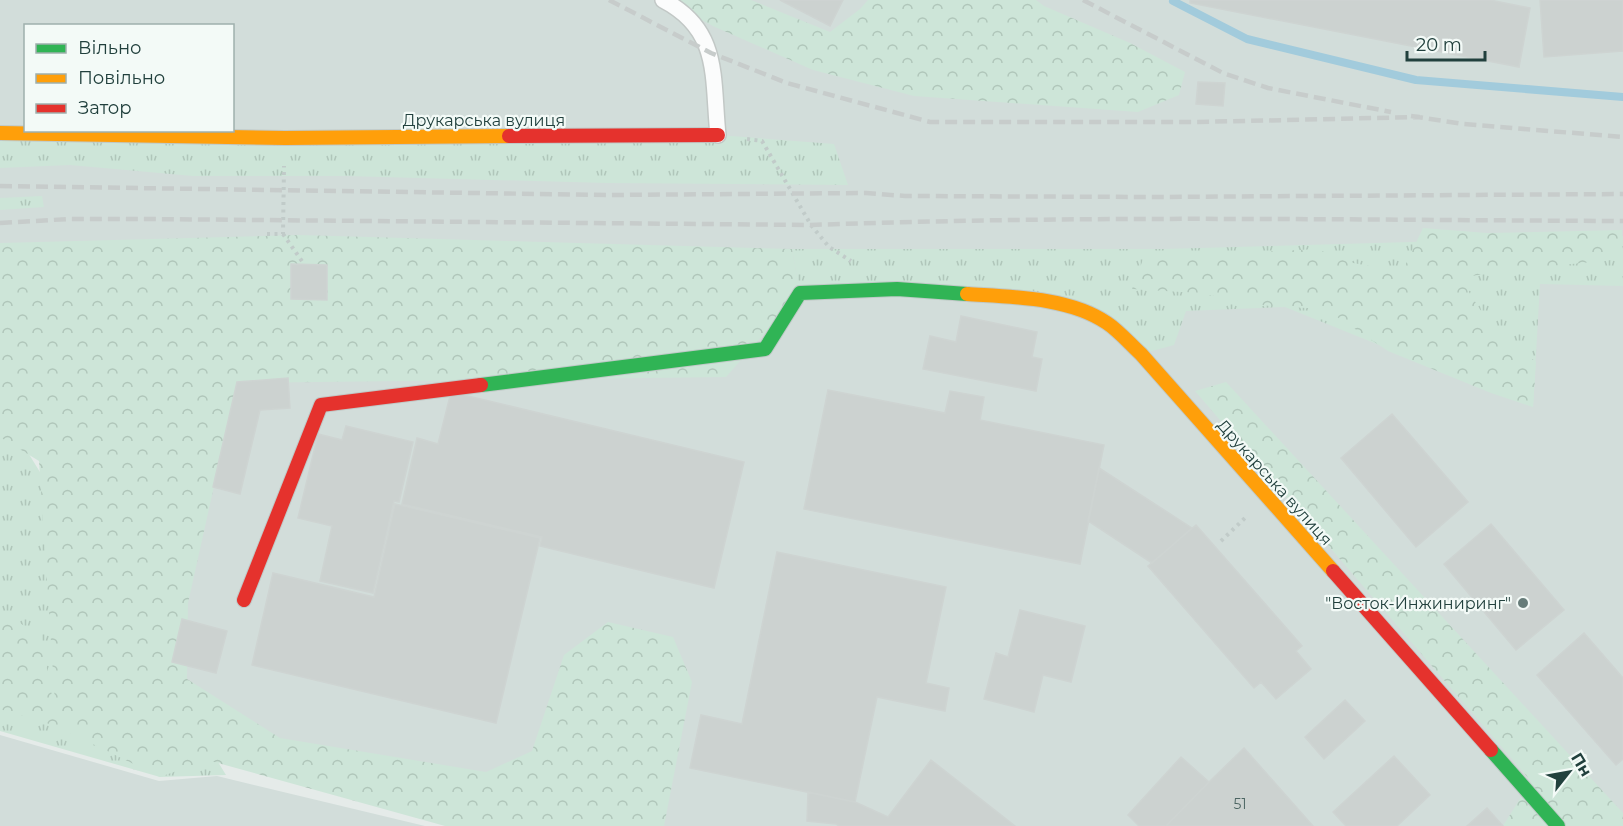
<svg xmlns="http://www.w3.org/2000/svg" width="1623" height="826" font-family="Montserrat,sans-serif">
<style>
.built{fill:#d2ddda;fill-rule:evenodd}
.grass{fill:url(#grass-tufts)}
.forest{fill:url(#forest-crowns)}
.lines{fill:none;stroke-linecap:round;stroke-linejoin:round}
.stream{stroke:#a2cbdc;stroke-width:8}
.building{fill:#ccd2d0;stroke:#ced4d2;stroke-width:1.5}
.lane-casing{stroke:#c2c8c6;stroke-width:18}
.fast-casing{stroke:#c0c9c7;stroke-width:16}
.slow-casing{stroke:#c0c9c7;stroke-width:16}
.jam-casing{stroke:#c0c9c7;stroke-width:16}
.path{stroke:#c1cbc9;stroke-width:4;stroke-dasharray:3 4.5;stroke-linecap:butt}
.lane{stroke:#fbfcfc;stroke-width:15}
.fast{stroke:#30b455;stroke-width:14}
.slow{stroke:#ff9f0a;stroke-width:14}
.jam{stroke:#e5322d;stroke-width:14}
.rail{stroke:#c7cccb;stroke-width:4.5;stroke-dasharray:12 6;stroke-linecap:butt}
.poi-dot{fill:#667c79;stroke:#f3faf7;stroke-width:2}
.labels{text-anchor:middle;stroke-width:4.5;stroke-linejoin:round;paint-order:stroke}
.number-label{font-size:14px;fill:#4c6562}
.street-label{font-size:16px;fill:#21403d;stroke:#f3faf7}
.poi-label{font-size:16px;fill:#21403d;stroke:#f3faf7;text-anchor:end}
</style>
<defs>
<pattern id="grass-tufts" width="24" height="20" patternUnits="userSpaceOnUse" patternTransform="scale(1.5)"><rect width="24" height="20" fill="#cde5d8"/><path d="M3 7l-1-3M5 7V3M7 7l1-3M15 17l-1-3M17 17v-4M19 17l1-3" fill="none" stroke="#b0c6ba"/></pattern>
<pattern id="forest-crowns" width="20" height="18" patternUnits="userSpaceOnUse" patternTransform="scale(1.5)"><rect width="20" height="18" fill="#cde5d8"/><path d="M2 6a3 3 0 1 1 6 0M12 15a3 3 0 1 1 6 0" fill="none" stroke="#b0c6ba"/></pattern>
</defs>
<rect width="100%" height="100%" fill="#e5ebe9"/>
<!-- built -->
<path class="built" d="M0,0H1623V826H541L207,760L0,335ZM26,26H232V130H26Z
M0,735L159,781L217,776L425,826H0Z"/>
<!-- grass -->
<path class="grass" d="M718,135L834,144L848,185L607,183L346,176H193L70,165L0,168V136Z
M42,196L44,207L0,210V198Z
M1623,236V286L1540,284L1533,407L1285,307L1186,311L1174,345L1141,354L1076,307L800,293L792,249H1163Z
M0,407L226,775L160,777L0,731Z"/>
<!-- forest -->
<path class="forest" d="M663,0H751L830,32L860,9L868,0H1036L1044,6L1130,43L1185,72L1179,95L1138,112L914,96L813,70L715,27Z
M1423,228L1487,233L1622,230V259L1502,271L1460,278L1490,325L1536,362L1533,407L1491,393L1388,351L1325,309L1269,306L1198,293L1132,289L1145,254L1191,256L1317,249L1348,262L1402,272Z
M298,235L792,249L800,293L726,377L237,383L188,603L187,679L280,738L486,772L532,751L564,655L608,622L673,637L692,682L664,826H445L207,760L160,777L56,726L0,709V611L41,636L56,718L39,461L0,437V243Z
M1226,382L1623,813V826H1503L1531,781L1195,391Z"/>
<g class="lines">
<!-- stream -->
<path class="stream" d="M1173,1L1247,39L1416,80L1623,97"/>
</g>
<!-- building -->
<path class="building" d="M780,0H843L830,26Z
M1190,0H1490L1530,8L1519,67L1190,3Z
M1540,0H1623V51L1544,57Z
M1198,82L1225,83L1223,106L1196,104Z
M291,264L327,265V300L291,299Z
M961,316L1037,332L1032,357L1042,359L1036,391L923,369L930,336L956,342Z
M288,378L290,408L260,410L240,494L213,487L237,382Z
M828,390L945,413L950,391L984,397L980,420L1104,445L1080,564L804,509Z
M451,392L744,462L714,588L540,546L542,537L402,504L417,438L438,444Z
M1392,414L1468,502L1416,547L1341,458Z
M346,426L413,442L399,502L394,501L373,593L320,581L332,526L298,518L318,434L342,440Z
M1099,468L1192,528L1152,563L1088,521Z
M395,504L540,538L496,723L252,665L273,573L374,597Z
M1491,524L1564,610L1516,650L1444,564Z
M1196,525L1302,646L1296,651L1311,669L1276,699L1261,682L1254,688L1148,566Z
M777,552L946,587L926,683L949,688L945,711L877,697L855,802L690,768L701,715L742,724Z
M1020,610L1085,626L1071,682L1043,675L1034,712L984,699L996,653L1008,657Z
M182,619L227,631L216,673L172,662Z
M1584,633L1623,678V759L1616,765L1537,675Z
M1345,700L1365,721L1324,759L1305,737Z
M1244,748L1313,826H1166L1209,782Z
M1394,756L1430,795L1397,826H1346L1333,812Z
M1181,757L1209,782L1166,826H1139L1128,815Z
M931,760L1015,826H839L836,824L807,821L808,792L855,802L888,817Z
M1487,808L1503,826H1467Z"/>
<g class="lines">
<defs>
<path id="lane" d="M663,0C721,30 712,78 718,135"/>
<path id="fast" d="M481,385L765,349L800,293L897,289L967,294
M1491,750L1558,826"/>
<path id="slow" d="M0,133L285,138L509,136
M967,294C1012,297 1069,297 1107,323C1119,331 1130,344 1141,354L1333,571"/>
<path id="jam" d="M509,136L718,135
M1333,571L1491,750
M244,600L321,405L481,385"/>
</defs>
<!-- lane casing -->
<use href="#lane" class="lane-casing"/>
<!-- fast casing -->
<use href="#fast" class="fast-casing"/>
<!-- slow casing -->
<use href="#slow" class="slow-casing"/>
<!-- jam casing -->
<use href="#jam" class="jam-casing"/>
<!-- path -->
<path class="path" d="M747,139L762,141L811,225L829,247L851,261
M267,234H283L284,166
M283,234L304,264
M1221,541L1246,517"/>
<!-- lane -->
<use href="#lane" class="lane"/>
<!-- fast -->
<use href="#fast" class="fast"/>
<!-- slow -->
<use href="#slow" class="slow"/>
<!-- jam -->
<use href="#jam" class="jam"/>
<!-- rail -->
<path class="rail" d="M609,0L711,53L787,83L930,122H1198L1420,117
M1083,0L1223,73L1268,88L1391,112
M1411,116L1463,124L1623,137
M0,186L609,195L866,193L905,196L1152,197L1623,194
M0,223L69,219H147L811,225C1081,215 1352,220 1623,221"/>
</g>
<!-- markers -->
<circle class="poi-dot" cx="1523" cy="603" r="6"/>
<g class="labels">
<!-- number labels -->
<g class="number-label">
<text x="1240" y="809">51</text>
</g>
<!-- street labels -->
<g class="street-label">
<text x="484" y="126">Друкарська вулиця</text>
<text transform="translate(1275 482) rotate(48)" y="6">Друкарська вулиця</text>
</g>
<!-- poi labels -->
<g class="poi-label">
<text x="1511" y="609">"Восток-Инжиниринг"</text>
</g>
</g>
<!-- legend -->
<rect x="24" y="24" width="210" height="108" fill="#f3faf7" stroke="#9fb0ad" stroke-width="1.5"/>
<rect x="36" y="44" width="30" height="9" fill="#30b455" stroke="#9fb0ad" stroke-width="1.5"/>
<text x="78" y="54" font-size="18" fill="#21403d">Вільно</text>
<rect x="36" y="74" width="30" height="9" fill="#ff9f0a" stroke="#9fb0ad" stroke-width="1.5"/>
<text x="78" y="84" font-size="18" fill="#21403d">Повільно</text>
<rect x="36" y="104" width="30" height="9" fill="#e5322d" stroke="#9fb0ad" stroke-width="1.5"/>
<text x="78" y="114" font-size="18" fill="#21403d">Затор</text>
<!-- north arrow -->
<g transform="translate(1569 772) rotate(59)" stroke="#f3faf7" stroke-width="4.5" paint-order="stroke">
<path d="M0-4.5L10 22L0 15L-10 22Z" fill="#21403d"/>
<text y="-9" font-size="16" font-weight="bold" text-anchor="middle" fill="#21403d">Пн</text>
</g>
<!-- scale -->
<path d="M1407 51v9h78v-9" fill="none" stroke="#21403d" stroke-width="3"/>
<text x="1416" y="51" font-size="18" fill="#21403d" stroke="#f3faf7" stroke-width="4.5" paint-order="stroke">20 m</text>
</svg>
